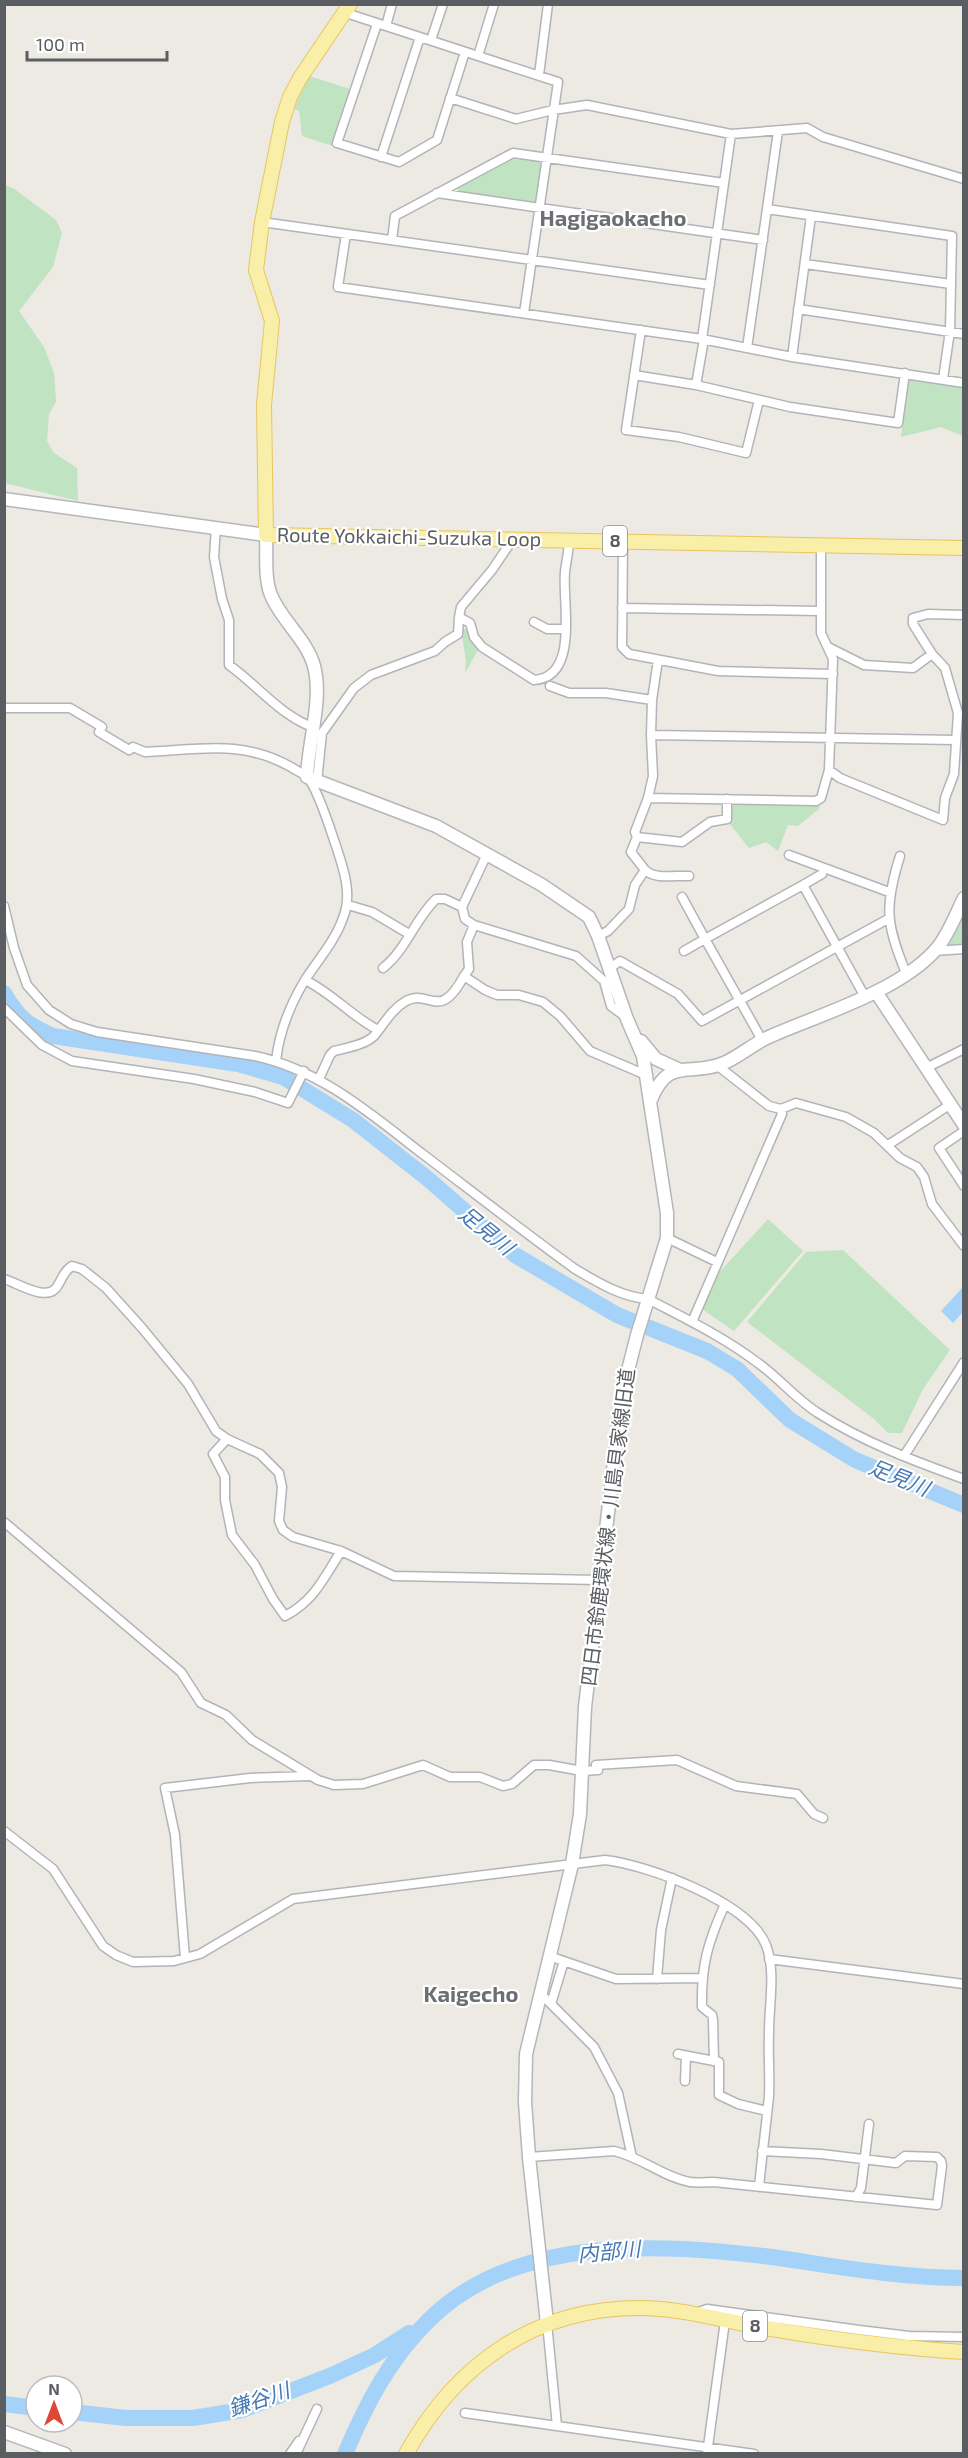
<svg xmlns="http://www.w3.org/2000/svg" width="968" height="2458" font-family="'Exo 2','Noto Sans JP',sans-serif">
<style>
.green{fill:#c0e3c1}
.water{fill:#a5d2f9}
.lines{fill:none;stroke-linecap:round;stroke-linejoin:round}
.river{stroke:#a5d2f9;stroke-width:16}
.street-casing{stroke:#b2b4b9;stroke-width:11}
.secondary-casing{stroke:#b4b6bc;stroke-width:15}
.primary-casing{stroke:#e8c65f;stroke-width:16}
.street{stroke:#fff;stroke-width:8}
.secondary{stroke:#fff;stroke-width:12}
.primary{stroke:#faefa9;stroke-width:14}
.labels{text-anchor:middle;stroke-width:4.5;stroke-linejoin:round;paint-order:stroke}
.shield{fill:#fff;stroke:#8c8e91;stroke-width:1.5}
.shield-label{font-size:18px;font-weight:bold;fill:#5a5d62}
.street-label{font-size:20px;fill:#5a5d62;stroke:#fff}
.water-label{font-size:21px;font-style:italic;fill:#4678b2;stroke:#fff}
.quarter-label{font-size:22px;font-weight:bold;fill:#6b6f74;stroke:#fff}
</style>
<rect width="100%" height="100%" fill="#eceae2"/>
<!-- green -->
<path class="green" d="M309,76L350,89L332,146L302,136L299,111L294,109Z
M513,159L539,162L542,165L537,201L534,203L458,192V188Z
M5,185L13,188L56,220L62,233L53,267L19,311L44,347L54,373L56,402L49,414L47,441L54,453L77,468L78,501L5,483Z
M912,379L963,386V436L941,427L901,437L908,381Z
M467,629L470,639L478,650L465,673L466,661L461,630Z
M734,805H818L820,808L798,826L788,825L778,851L766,842L749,848L729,823L731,807Z
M963,914V945L946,946Z
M768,1219L803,1251L734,1331L702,1309L716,1276Z
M843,1250L950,1350L923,1389L902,1433H888L874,1419L747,1322L806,1252Z"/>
<!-- water -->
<path class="water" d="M963,1287V1312L953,1323L941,1311Z"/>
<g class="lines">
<!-- river -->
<path class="river" d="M4,993C18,1018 28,1025 53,1036L238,1064L283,1077L353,1120L428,1179L515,1255L617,1315L707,1351L737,1369L790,1420L855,1460L964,1505
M4,2404L36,2408
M72,2412L126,2418H193L242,2410L332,2375L375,2355L409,2333
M345,2454C366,2404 390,2358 429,2320C516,2233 667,2243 779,2258C840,2267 901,2278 964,2278"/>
<defs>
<path id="street" d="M346,13L558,82L524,313
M377,24L337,143L399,162L437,140L465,52
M386,26L392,4
M431,40L443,4
M478,56L494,4
M539,75L548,4
M450,98L516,119L553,110L587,105L731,134L807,128L823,137L964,179
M778,131L767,209L952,236L950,331L943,379
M381,157L420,37
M437,193L763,240
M262,222L710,285
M346,234L338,287L702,339L792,357L964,383
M392,240L395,216L513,153L724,183
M805,264L951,284
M798,309L964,334
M641,330L626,430L679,437L746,453L759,400
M702,339L731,134
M704,339L696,385L790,407L898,423L905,373
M747,348L767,209
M792,357L811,216
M634,375L696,385
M216,527L214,557L222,599L229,620V665C257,685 279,714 312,727
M513,539L492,570L461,607L459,617L470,623L474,637L482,647L534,680C580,677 562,602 565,572C566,561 569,552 569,540
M623,541L622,647L629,654L718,671L833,674
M622,608L820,611
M534,622L547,629H565
M828,647L864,665L913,668L932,654
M658,660L652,700L651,735L653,776L648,798L635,832L637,837L682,842L710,822L727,819V799
M550,686L569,693H606L652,700
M4,708H70L102,727L99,732L129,750L133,747L145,752C199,750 241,739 291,767C295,770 303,773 307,777C317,787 330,828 335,843C343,867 353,894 343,918C335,941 318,960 305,980C290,1005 279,1032 276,1061
M651,735L955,740
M829,770L840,778L943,820L945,798L954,774L958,713L945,668L932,654L913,624V618L928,614L964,615
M317,782L322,733L354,688L371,675L435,651L445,642L458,634L459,617
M648,798L816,801L821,798L829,770L833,659L821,633V544
M487,854L462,907L465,919L474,925L576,956L604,981L611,1006L627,1018
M789,855L889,892
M900,856C884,907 886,924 906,973
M645,870C656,880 675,875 689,876
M803,885L822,874
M682,897L705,939L684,951
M348,905L372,912L409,934
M4,906L14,948L27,985L49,1010L71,1024L97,1032L255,1056C321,1070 372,1115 424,1155C474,1193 524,1232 575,1269C597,1282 621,1297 648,1299C686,1319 724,1337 758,1363C779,1378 796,1399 818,1413C863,1442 914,1461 964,1479
M598,936L608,931L629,909L635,885L645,870L631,852L637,837
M934,951L964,949
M383,968C406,950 415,919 436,899H445L462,907
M610,968L620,961L678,994L702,1021L888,919
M464,976L469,969L467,942L474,925
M305,980C332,993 351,1016 378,1030
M4,1008L42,1045L72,1061L194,1079L255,1092L288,1103L304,1071
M762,1040L705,939L803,885L865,997
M718,1066L769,1106L781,1109L796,1103L846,1117L874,1133L900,1158L917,1167L924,1177L932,1204L964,1246
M926,1068L964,1049
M319,1079L330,1055L334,1051C346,1048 365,1045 374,1036C384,1024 392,1009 406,1001C429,988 439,1023 464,976L485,990L497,995H519L543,1002L560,1016L590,1051L646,1075
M964,1131L939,1148L964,1186
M888,1145L951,1104
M667,1238L717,1262
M4,1279C18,1283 49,1304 58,1285C63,1277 64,1271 72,1266L82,1269L106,1288L142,1328L188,1384L216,1431L227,1439L260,1454L279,1473L282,1487L279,1521L283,1530L293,1537L341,1551L394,1576L599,1580
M692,1322L782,1114L781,1109
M227,1439L213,1454L225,1477V1500L232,1535L255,1565L273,1599L285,1616C314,1601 324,1578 341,1551
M904,1456L964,1362
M4,1522L181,1672L201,1703L226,1715L252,1740L318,1780L334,1785L363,1784L423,1765L450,1777H480L503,1786L512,1784L534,1765H549L582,1771L598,1770
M596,1765L677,1760L736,1786L797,1794L814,1814L823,1818
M4,1831L53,1869L103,1946L116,1955L133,1962L174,1961L200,1954L293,1899L605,1860C648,1865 749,1902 766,1945C776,1971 769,2004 769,2032C768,2053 770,2074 769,2096C766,2126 762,2156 759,2187
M549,1956L616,1979L701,1978
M185,1958L175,1835L165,1788L250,1778L310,1776
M769,1959L964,1984
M657,1979L661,1930L672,1878
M540,1993L594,2047L618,2093L632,2157
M551,2004L564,1961
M678,2054L714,2061L713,2020L712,2015L702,2007C701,1965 708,1942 725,1904
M714,2060L719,2062V2095L738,2104L767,2111
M685,2081L686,2056
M529,2157L614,2151C641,2157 663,2177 690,2182C697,2183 706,2182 714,2182L937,2205L942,2166L941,2161L937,2157L905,2156L896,2163L821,2154L762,2151
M856,2197L861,2188L869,2124
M696,2313L707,2309L859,2330L909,2336L964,2337
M547,2323L557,2426L754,2454
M465,2413L557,2426
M290,2454L299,2441
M296,2454L317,2409
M707,2454L725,2321"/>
<path id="secondary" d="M4,499L266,535C267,553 264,578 271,595C281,620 307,640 314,666C323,699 308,743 307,777L436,826L542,885L589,917L598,936L627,1019L643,1056L667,1213V1238L637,1335L622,1394L585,1707L580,1814L572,1864L526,2054L525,2102L529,2157L547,2323
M876,992L964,1125
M641,1041L656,1059L678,1069
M650,1102C669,1054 689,1078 724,1063C740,1056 754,1043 771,1036C821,1014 903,990 938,947C949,933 956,914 964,898
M4,2432L65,2454"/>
<path id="primary" d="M350,4L300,78L290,97L282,122L262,222L256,270L272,321L264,405L266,535L964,548
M406,2454C457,2362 538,2306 644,2308C685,2309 725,2321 765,2328C831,2339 897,2348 964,2352"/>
</defs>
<!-- street casing -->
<use href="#street" class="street-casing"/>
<!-- secondary casing -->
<use href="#secondary" class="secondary-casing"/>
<!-- primary casing -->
<use href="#primary" class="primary-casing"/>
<!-- street -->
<use href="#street" class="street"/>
<!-- secondary -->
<use href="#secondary" class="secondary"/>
<!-- primary -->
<use href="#primary" class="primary"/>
</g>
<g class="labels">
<!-- shield labels -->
<g class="shield">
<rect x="603" y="526" width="24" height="30" rx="4.5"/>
<rect x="743" y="2311" width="24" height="30" rx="4.5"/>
</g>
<g class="shield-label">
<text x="615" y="547">8</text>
<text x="755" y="2332">8</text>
</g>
<!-- street labels -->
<g class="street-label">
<text transform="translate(409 537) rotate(1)" y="7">Route Yokkaichi-Suzuka Loop</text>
<text transform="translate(608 1527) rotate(-83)" y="7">四日市鈴鹿環状線・川島貝家線旧道</text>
</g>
<!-- water labels -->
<g class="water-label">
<text transform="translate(486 1231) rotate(39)" y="7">足見川</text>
<text transform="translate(899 1478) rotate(22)" y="7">足見川</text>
<text transform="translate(609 2252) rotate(-5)" y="7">内部川</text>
<text transform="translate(259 2400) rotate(-19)" y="7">鎌谷川</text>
</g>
<!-- quarter labels -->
<g class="quarter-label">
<text x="613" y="226">Hagigaokacho</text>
<text x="471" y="2002">Kaigecho</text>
</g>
</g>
<!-- border -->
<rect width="968" height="2458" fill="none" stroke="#5a5d62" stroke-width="12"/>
<!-- north arrow -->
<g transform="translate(54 2404)"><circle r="28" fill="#ffffff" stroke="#bdbec0" stroke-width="1.5"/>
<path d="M0-4.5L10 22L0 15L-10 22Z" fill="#de4936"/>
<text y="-9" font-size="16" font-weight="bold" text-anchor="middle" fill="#5a5d62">N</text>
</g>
<!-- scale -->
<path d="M27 51v9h140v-9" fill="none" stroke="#5a5d62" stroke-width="3"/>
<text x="36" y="51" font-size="18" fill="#5a5d62" stroke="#ffffff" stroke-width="4.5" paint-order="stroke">100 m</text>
</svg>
